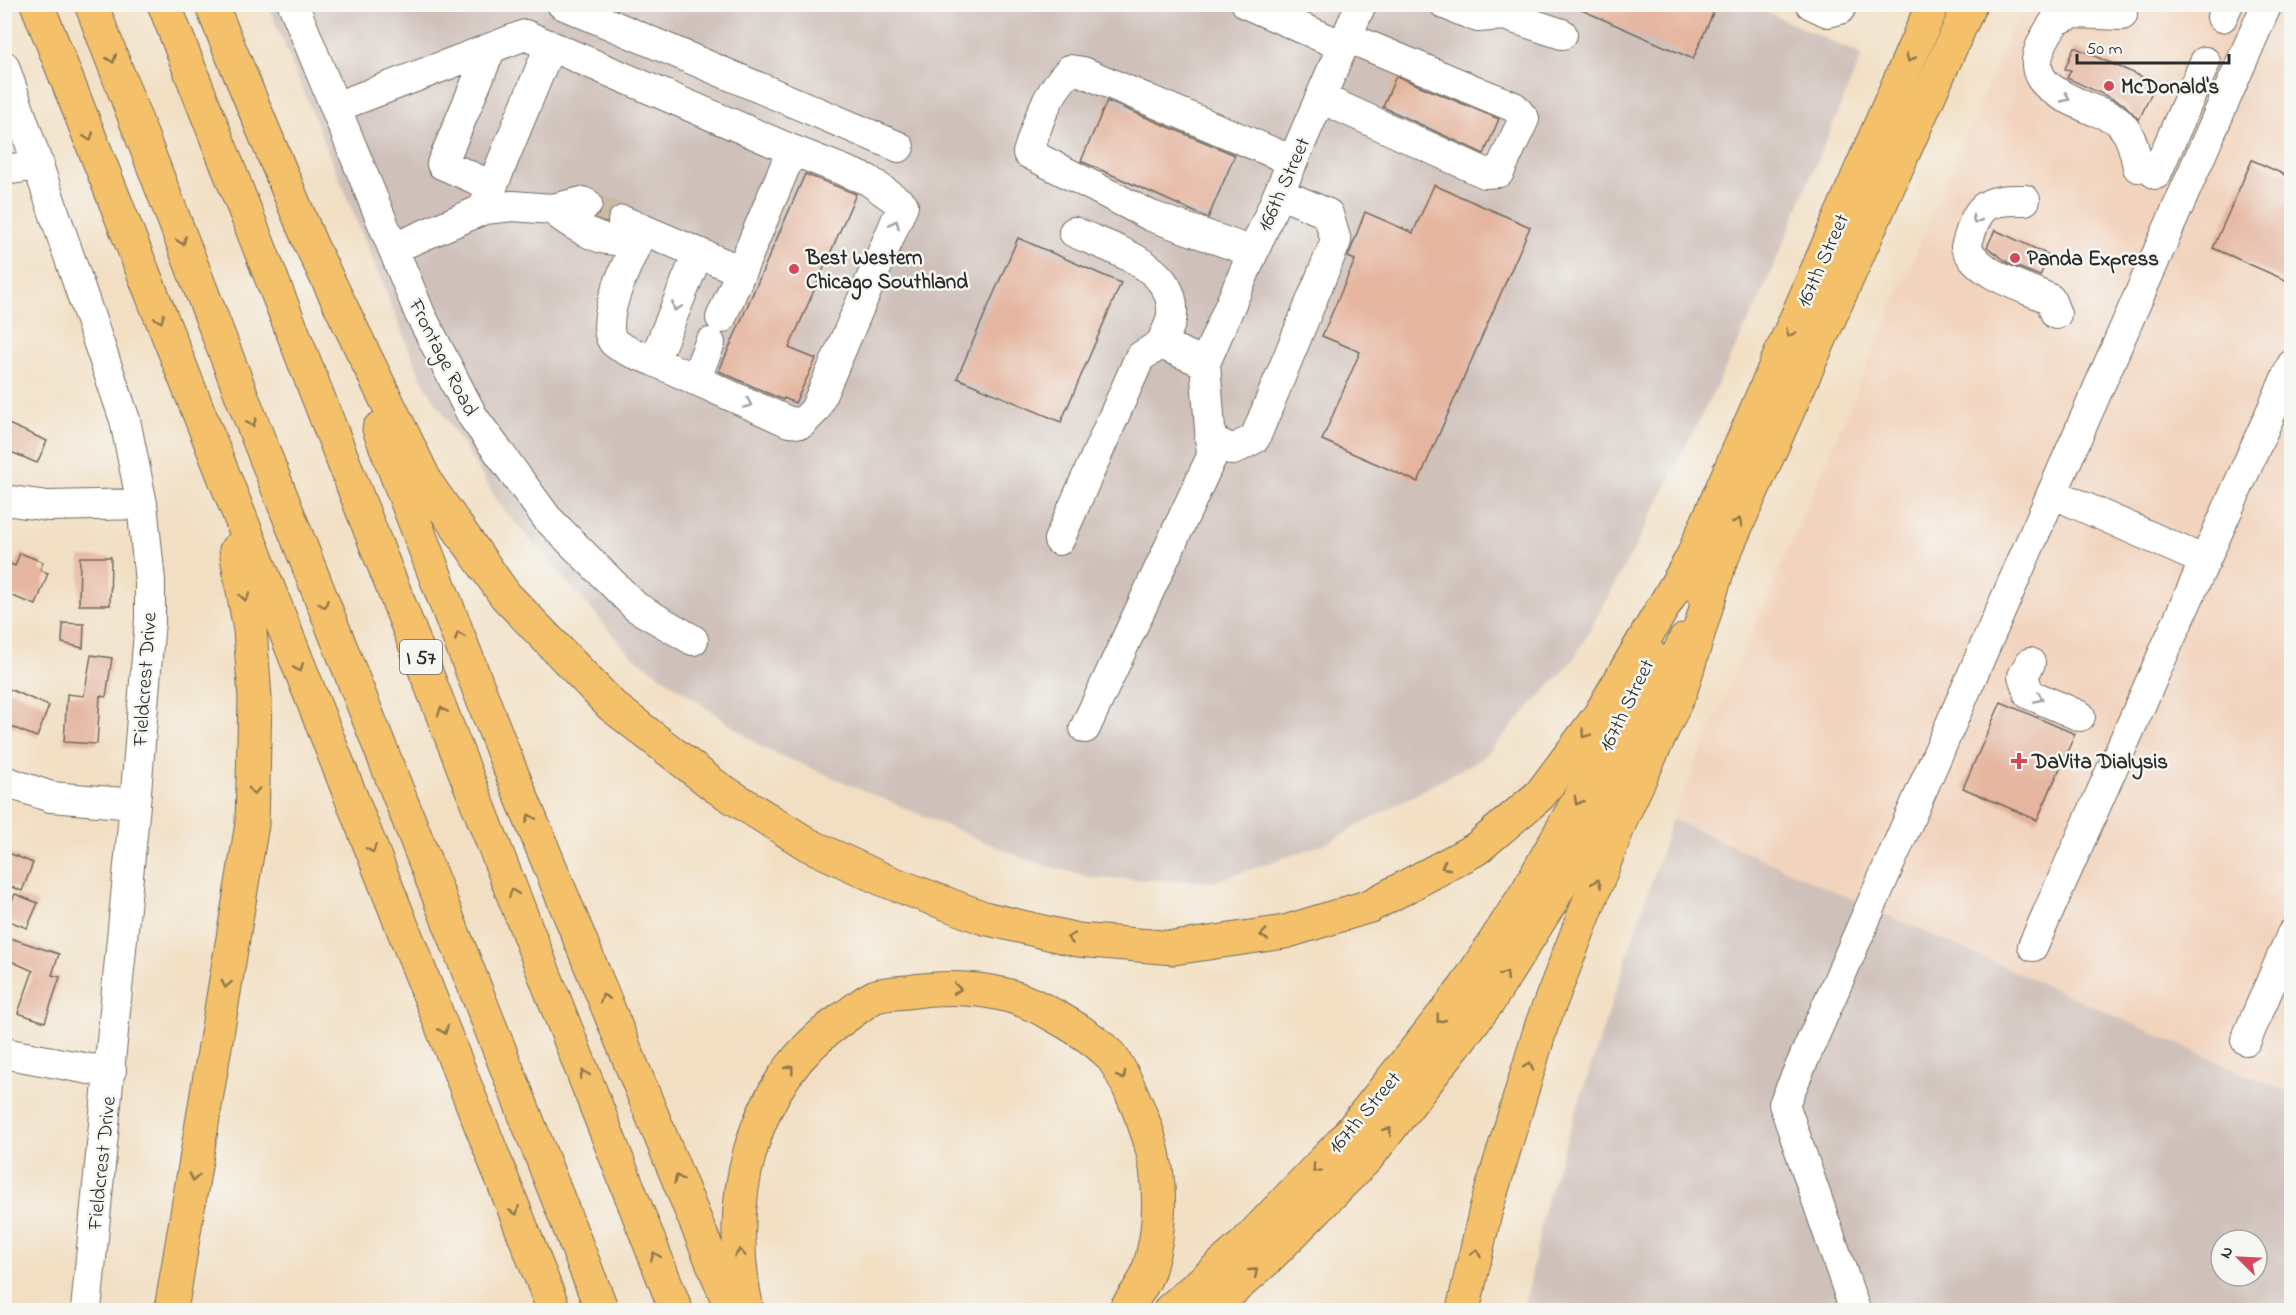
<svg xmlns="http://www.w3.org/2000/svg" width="2296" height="1315" font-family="'Indie Flower',sans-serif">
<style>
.built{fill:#f2d4be}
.industrial{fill:#cfc0ba;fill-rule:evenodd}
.building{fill:#e5b59f}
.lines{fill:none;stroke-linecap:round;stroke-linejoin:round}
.minor-tunnel{stroke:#cabba5;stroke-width:30;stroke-dasharray:30 15;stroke-linecap:butt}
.minor-casing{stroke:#716a60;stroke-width:32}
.major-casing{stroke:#716a60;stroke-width:35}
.highway-casing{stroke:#716a60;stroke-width:35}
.minor{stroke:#fff;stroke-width:30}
.major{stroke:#f4c16b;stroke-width:33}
.highway{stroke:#f4c16b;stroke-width:33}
.oneway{stroke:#90764b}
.oneway2{stroke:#a0a0a0}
.poi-dot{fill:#d1495b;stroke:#f6f6f2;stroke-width:2}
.labels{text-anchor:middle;stroke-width:5;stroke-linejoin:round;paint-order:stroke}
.shield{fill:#f6f6f2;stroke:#686867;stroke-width:1.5}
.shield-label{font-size:20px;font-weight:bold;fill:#2b2b2b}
.poi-label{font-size:21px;font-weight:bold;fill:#2b2b2b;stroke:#f6f6f2;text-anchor:start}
.street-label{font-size:21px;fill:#2b2b2b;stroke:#f6f6f2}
</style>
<rect width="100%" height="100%" fill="#f6f6f2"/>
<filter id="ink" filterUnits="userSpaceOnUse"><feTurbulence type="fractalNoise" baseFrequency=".0167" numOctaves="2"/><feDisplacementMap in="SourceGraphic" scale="12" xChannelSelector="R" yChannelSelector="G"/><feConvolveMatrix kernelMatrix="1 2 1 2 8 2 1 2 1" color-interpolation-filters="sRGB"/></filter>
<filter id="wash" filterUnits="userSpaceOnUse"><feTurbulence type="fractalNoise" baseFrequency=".008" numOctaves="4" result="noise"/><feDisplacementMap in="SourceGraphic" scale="24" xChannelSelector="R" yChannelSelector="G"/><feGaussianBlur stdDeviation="1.35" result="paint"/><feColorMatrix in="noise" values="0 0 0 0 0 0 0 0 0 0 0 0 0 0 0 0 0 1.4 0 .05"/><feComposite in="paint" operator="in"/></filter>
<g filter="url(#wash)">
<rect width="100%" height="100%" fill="#f2dfc3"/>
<!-- built -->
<path class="built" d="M2022,5H2291V1094L1672,819Z"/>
<!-- industrial -->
<path class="industrial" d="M1749,4L1862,55L1759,301L1638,542L1574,659L1484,757L1327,843L1214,882L1093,878L1030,861L763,748L629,653L501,506L421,378L268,5Z
M1672,819L2291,1094V1310H1524L1545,1206ZM2221,1240H2257V1276H2221Z"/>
<g id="blocks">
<!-- building -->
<path class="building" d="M1568,4H1717L1693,59Z
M2074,47L2156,83L2139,120L2124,104L2067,78L2071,70L2065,69Z
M1396,76L1499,119L1484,154L1383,107Z
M1107,101L1235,155L1208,218L1081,161Z
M2252,160L2292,178V265L2285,280L2213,248Z
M805,174L856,194L789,348L816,359L795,403L784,398L783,400L719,371Z
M1434,185L1530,227L1418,482L1322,440L1360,352L1322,336L1355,260L1348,257L1365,212L1413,233Z
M1995,230L2049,255L2040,276L2010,264L1987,247Z
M1018,238L1121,283L1061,422L957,378Z
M4,422L47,441L37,463L4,449Z
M20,553L43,562L40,570L48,573L36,605L4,593V561L15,566Z
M80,557H111L110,605H79Z
M63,623L84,624L83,648L62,643Z
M91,655L112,658L106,697L100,696L97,744L64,742L67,694L84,696Z
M9,689L49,706L37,737L4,724V700Z
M2001,702L2075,734L2037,820L1963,788Z
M4,851L33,863L22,891L4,884Z
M15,894L38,903L27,928L4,919Z
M4,936L59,954L52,975L60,977L45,1022L18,1013L33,971L4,958Z"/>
</g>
</g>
<g filter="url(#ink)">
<use href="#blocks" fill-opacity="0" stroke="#716a60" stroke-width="1.5"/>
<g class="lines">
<!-- minor-tunnel -->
<path class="minor-tunnel" d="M587,204L623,221"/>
<defs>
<path id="minor" d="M293,4L420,314L473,417L547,518L636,607L693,640
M562,4L899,147
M1247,4L1343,46
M1445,4L1478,17L1504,15L1562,34
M1811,4L1828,12L1840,9L1842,4
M2122,15L2074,13L2056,20C2017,75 2042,88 2093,110C2101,113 2112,116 2118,121C2132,135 2134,149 2138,167
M2222,17L2228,4
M491,48L442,164L492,186
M4,66L125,420L142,504L150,581V620L135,804L86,1310
M1321,98L1485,173L1499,172L1524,119L1514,107L1347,37
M336,107L525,35L792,150L741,271L623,221
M4,170L39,165
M2156,174L2205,62
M2025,200C1982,199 1978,206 1966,247C1980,276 2022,286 2050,299L2056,314
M485,204L550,46
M552,209C565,220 602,245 620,239C626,236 630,231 634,226
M643,230C633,252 593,326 616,344C626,352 643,356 654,361
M1074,232C1109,248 1175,265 1172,313C1172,323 1165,334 1161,344
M394,248L484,209L513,206L552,209L582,202L587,204
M1253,252L1151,216L1028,153C1038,121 1046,95 1070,70L1083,72L1293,161
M698,253L654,361L789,422L802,423L815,410L903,205L868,180L792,150
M721,318L741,271
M695,380L710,343
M1210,439L1233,450L1255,438L1336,241L1328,214L1279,193
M2052,493L2205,561
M4,500L48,506L142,504
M1059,540L1140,357L1161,344L1205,363
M2030,663L2023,676L2029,694L2080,716
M1085,728L1212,456L1205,363L1361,4
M4,781L51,797L135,804
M2033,946L2292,365
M2246,1040L2292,934
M4,1053L89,1069L111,1070
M1855,1310L1784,1104L2267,4"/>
<path id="major" d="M1680,585L1933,4
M1705,596L1970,4
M1170,1310L1243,1246L1344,1140L1464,989L1527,892L1588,783L1650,655
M1210,1310L1264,1262L1367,1158L1489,1001L1552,900L1610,797L1685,640"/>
<path id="highway" d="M37,4L554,1310
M91,4L258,438L602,1310
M164,4L676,1310
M211,4L311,245L427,484L505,595L612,706L715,786L809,845L884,880L984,918L1078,940L1174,948L1285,932L1370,906L1476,849L1540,795L1599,716L1692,558
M379,429L503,752L732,1310
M171,1310L252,824L255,698L250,630L236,550
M747,1310C724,1204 748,1084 842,1019C853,1012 864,1001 876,996C885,993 898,993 907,992C939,987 974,987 1006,995C1034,1002 1087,1032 1108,1053C1122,1067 1143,1118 1149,1138C1162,1180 1162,1229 1148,1272C1144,1285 1133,1298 1125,1310
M1463,1310L1486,1209L1542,1024L1622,817L1681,690L1718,569"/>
</defs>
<!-- minor casing -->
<use href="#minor" class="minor-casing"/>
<!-- major casing -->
<use href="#major" class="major-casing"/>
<!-- highway casing -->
<use href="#highway" class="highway-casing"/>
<!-- minor -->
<use href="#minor" class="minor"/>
<!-- major -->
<use href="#major" class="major"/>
<!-- highway -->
<use href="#highway" class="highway"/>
</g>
<!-- one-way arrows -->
<defs><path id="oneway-chevron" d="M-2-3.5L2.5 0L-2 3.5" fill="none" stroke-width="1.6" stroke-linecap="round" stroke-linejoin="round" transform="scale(1.5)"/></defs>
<g class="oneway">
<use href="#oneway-chevron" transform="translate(1910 58) rotate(113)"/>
<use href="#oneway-chevron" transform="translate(112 59) rotate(69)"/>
<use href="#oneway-chevron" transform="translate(89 137) rotate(69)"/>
<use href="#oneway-chevron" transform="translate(182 241) rotate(69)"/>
<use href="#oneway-chevron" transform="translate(160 319) rotate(69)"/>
<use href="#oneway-chevron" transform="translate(1790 333) rotate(114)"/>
<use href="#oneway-chevron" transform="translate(252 423) rotate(69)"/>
<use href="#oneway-chevron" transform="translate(1738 522) rotate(-66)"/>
<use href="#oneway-chevron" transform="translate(245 597) rotate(81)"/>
<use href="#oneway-chevron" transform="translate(324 604) rotate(68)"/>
<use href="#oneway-chevron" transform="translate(459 636) rotate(-111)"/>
<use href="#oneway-chevron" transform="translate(299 668) rotate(68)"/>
<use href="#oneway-chevron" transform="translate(442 711) rotate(-111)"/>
<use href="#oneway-chevron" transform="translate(1585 734) rotate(126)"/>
<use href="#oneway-chevron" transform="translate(254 791) rotate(93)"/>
<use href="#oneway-chevron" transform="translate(1578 801) rotate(119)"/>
<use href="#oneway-chevron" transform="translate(530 818) rotate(-112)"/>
<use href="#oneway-chevron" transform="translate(372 849) rotate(68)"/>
<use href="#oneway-chevron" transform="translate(1445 866) rotate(152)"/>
<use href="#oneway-chevron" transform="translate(1597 883) rotate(-69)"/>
<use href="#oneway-chevron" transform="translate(513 893) rotate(-111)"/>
<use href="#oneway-chevron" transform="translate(1264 935) rotate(172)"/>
<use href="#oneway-chevron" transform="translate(1071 938) rotate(-168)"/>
<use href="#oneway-chevron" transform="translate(1505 975) rotate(-58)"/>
<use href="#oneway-chevron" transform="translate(226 984) rotate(100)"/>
<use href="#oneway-chevron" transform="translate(957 989) rotate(7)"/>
<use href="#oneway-chevron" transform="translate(604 998) rotate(-112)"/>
<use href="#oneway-chevron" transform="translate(1440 1019) rotate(129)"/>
<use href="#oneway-chevron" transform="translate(444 1030) rotate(68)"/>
<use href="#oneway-chevron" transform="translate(1529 1066) rotate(-73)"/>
<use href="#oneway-chevron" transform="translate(790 1069) rotate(-52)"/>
<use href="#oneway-chevron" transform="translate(584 1074) rotate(-111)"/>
<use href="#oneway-chevron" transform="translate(1122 1076) rotate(61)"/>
<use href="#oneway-chevron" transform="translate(1388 1131) rotate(-52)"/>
<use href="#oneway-chevron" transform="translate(1316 1169) rotate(133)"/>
<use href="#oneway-chevron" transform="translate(194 1177) rotate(99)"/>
<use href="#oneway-chevron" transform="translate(678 1179) rotate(-112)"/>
<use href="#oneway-chevron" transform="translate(515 1211) rotate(68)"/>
<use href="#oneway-chevron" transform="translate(740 1253) rotate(-92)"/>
<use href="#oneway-chevron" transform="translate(1476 1253) rotate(-77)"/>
<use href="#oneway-chevron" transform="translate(655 1256) rotate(-111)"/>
<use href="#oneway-chevron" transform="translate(1254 1272) rotate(-41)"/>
</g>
<g class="oneway2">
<use href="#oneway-chevron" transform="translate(2066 98) rotate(25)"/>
<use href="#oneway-chevron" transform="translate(1976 220) rotate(118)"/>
<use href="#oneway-chevron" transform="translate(895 224) rotate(-67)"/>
<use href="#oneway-chevron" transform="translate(676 307) rotate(112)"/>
<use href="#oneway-chevron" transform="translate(748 404) rotate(24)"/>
<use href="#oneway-chevron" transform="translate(2039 698) rotate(23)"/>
</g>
</g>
<!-- markers -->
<g class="poi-dot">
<circle cx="2109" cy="86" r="6"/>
<circle cx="2015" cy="258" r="6"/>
<circle cx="794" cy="269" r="6"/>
<path d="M2016 752h6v6h6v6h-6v6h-6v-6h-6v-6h6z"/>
</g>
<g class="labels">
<!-- shield labels -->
<rect class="shield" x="400" y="640" width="42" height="34" rx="4.5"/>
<g class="shield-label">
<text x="421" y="664">I 57</text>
</g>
<!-- poi labels -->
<g class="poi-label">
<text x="2121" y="93">McDonald's</text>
<text x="806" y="264">Best Western<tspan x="806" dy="24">Chicago Southland</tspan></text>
<text x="2027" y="265">Panda Express</text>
<text x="2032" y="768">DaVita Dialysis</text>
</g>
<!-- street labels -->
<g class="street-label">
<text transform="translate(1283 184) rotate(-66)" y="7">166th Street</text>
<text transform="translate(1822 260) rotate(-66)" y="7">167th Street</text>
<text transform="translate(444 357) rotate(63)" y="7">Frontage Road</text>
<text transform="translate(144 679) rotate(-86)" y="7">Fieldcrest Drive</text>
<text transform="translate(1626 705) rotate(-64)" y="7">167th Street</text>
<text transform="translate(1364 1112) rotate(-50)" y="7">167th Street</text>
<text transform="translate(101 1163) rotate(-84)" y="7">Fieldcrest Drive</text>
</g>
</g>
<!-- margin -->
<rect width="2296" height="1315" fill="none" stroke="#f6f6f2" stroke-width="24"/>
<!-- north arrow -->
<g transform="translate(2239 1258) rotate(294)"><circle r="28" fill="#f6f6f2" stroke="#a5a5a2" stroke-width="1.5"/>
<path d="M0-4.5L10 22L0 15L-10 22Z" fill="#d1495b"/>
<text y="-9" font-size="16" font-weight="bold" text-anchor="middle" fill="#2b2b2b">N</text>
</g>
<!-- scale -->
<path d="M2077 54v9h152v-9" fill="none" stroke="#2b2b2b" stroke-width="3"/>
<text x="2086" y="54" font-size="18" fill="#2b2b2b" stroke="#f6f6f2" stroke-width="4.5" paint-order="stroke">50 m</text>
</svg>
